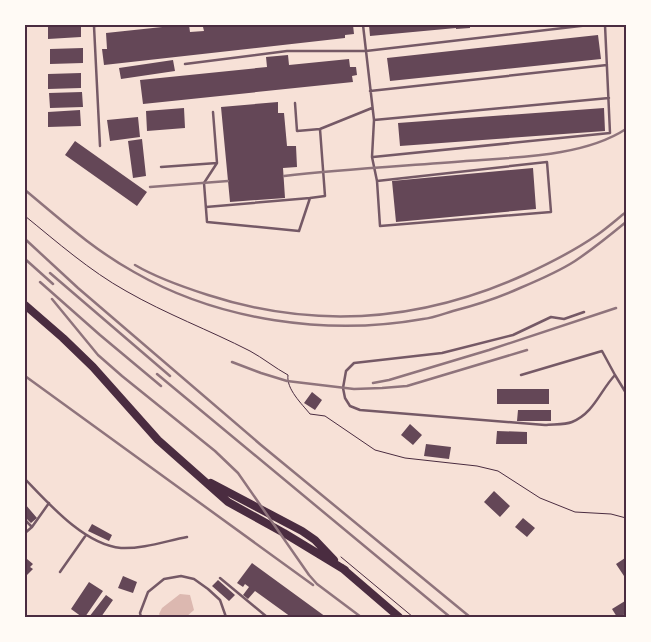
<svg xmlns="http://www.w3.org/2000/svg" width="651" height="642" font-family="Rubik,sans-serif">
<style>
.water{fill:#dcb8b0}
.building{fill:#644757}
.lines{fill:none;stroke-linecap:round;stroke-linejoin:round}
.path{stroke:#4a2c40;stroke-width:1}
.service{stroke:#755966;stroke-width:2.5}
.primary{stroke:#4a2c40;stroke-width:8}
.rail{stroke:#8f747c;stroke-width:2.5}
.neatline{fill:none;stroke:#4a2c40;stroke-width:2}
</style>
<rect width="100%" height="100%" fill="#f7e1d7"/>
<!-- water -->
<path class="water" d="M180,594L190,595L194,610L186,617H161L159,614L162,608Z"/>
<!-- building -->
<path class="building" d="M48,25H81V37L48,39Z
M181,25H189L190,32L204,31L203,27L220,25H353L354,34L345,35V38L104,65L102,49H107L106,33Z
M369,25H470V28L456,29V28L370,36Z
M598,35L601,59L390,81L387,58Z
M83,48V63L50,64V49Z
M288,55L289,65L349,59L350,67H356L357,75L352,76L353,82L143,104L140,80L267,67L266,57Z
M173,60L175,71L121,79L119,68Z
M81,73V88L48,89V74Z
M82,92L83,107L50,108L49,93Z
M278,102V113H284L287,146H296L297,167L283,168L285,198L230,202L221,107Z
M184,108L185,128L147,131L146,111Z
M604,108L605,131L400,146L398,123Z
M80,110L81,126L48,127V112Z
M138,117L140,137L110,141L107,120Z
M142,139L146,176L133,178L128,141Z
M75,141L147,192L137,206L65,155Z
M533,168L536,209L396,222L392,181Z
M497,389H549V404H497Z
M312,392L322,400L315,410L304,403Z
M518,410H551V421H517Z
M410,424L422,435L413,445L401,435Z
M497,431L527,432V444H496Z
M426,444L451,447L449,459L424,456Z
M494,491L510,506L500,517L484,502Z
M25,504L37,518L31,523L25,517Z
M523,518L535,528L527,537L515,527Z
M92,524L112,535L109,541L88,531Z
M625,558L626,560V579L616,564Z
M27,559L33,564L30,567L33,569L25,577V562Z
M252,563L326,617H291L255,591L248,599L243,595L249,587L245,584L243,587L237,583Z
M123,576L137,582L133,593L118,588Z
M218,580L235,595L229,601L212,586Z
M89,582L103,591L85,617H82L71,609Z
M106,595L113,600L101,617H89Z
M625,601L626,613L621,617H617L612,609Z"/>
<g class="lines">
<!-- path -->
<path class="path" d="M25,216C57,242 90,271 126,291C166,314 209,330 250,351C263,358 275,368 288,375C286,389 302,404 310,414L325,416L375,450L405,458L477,466L498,471L540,498L575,512L611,514L626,518
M341,557L413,617"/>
<!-- service -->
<path class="service" d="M363,25L374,120L372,157L377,181L380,226L551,212L547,162L377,181
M185,64L287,51H366L589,25
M370,91L607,65
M295,103L297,131L320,129
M213,112L217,163L204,183L207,222L299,231L310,198L325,196L320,129L372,108
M374,120L609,98
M100,146L94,26L107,25
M373,157L610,133L605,25
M161,167L217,163
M206,207L310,198
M584,312L564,319L551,317L513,335L442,353L354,363L346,371L343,388L345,398L350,406L360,410L545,425C553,424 565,425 572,422C594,413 600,391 615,375L626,393
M521,375L602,351L615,375
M25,479C49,504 85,545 121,548C143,549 166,541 187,537
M25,520L32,527
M25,533L32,527L49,503
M60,572L86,535
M220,578L267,617
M141,617L140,613L148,592L164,579L181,576L194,579L208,589L220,600L226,617"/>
<!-- primary -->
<path class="primary" d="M25,305L63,338L93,367L158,440L228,502L284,533L345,570
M211,483L302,531L315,540L334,560
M342,568L399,617"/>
<!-- rail -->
<path class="rail" d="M284,176C344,169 405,166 466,161C516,157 583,157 626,129
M150,187L228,181
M25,190C60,219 94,250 134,272C219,321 328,336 423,319C433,318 443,314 453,311C476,305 498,298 520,288C539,280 558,272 575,261C593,249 609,236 626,222
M25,239L78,288L261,445L470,617
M25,259L53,284
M135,265C157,278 183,287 208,295C316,330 420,322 524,275C548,264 574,251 597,235C607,228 616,220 626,212
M50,273L170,376
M40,282L100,335L161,386
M52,299L98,355L122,376L215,451L238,473L309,575L317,584L361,617
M232,362L261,373L287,381L354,389L382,388L407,386L527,350
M157,374L450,617
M25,376L313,585
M373,383L389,380L489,350L616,308"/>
</g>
<!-- border -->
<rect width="651" height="642" fill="none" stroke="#fffaf5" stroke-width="52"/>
<rect x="26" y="26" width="599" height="590" class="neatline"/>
</svg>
